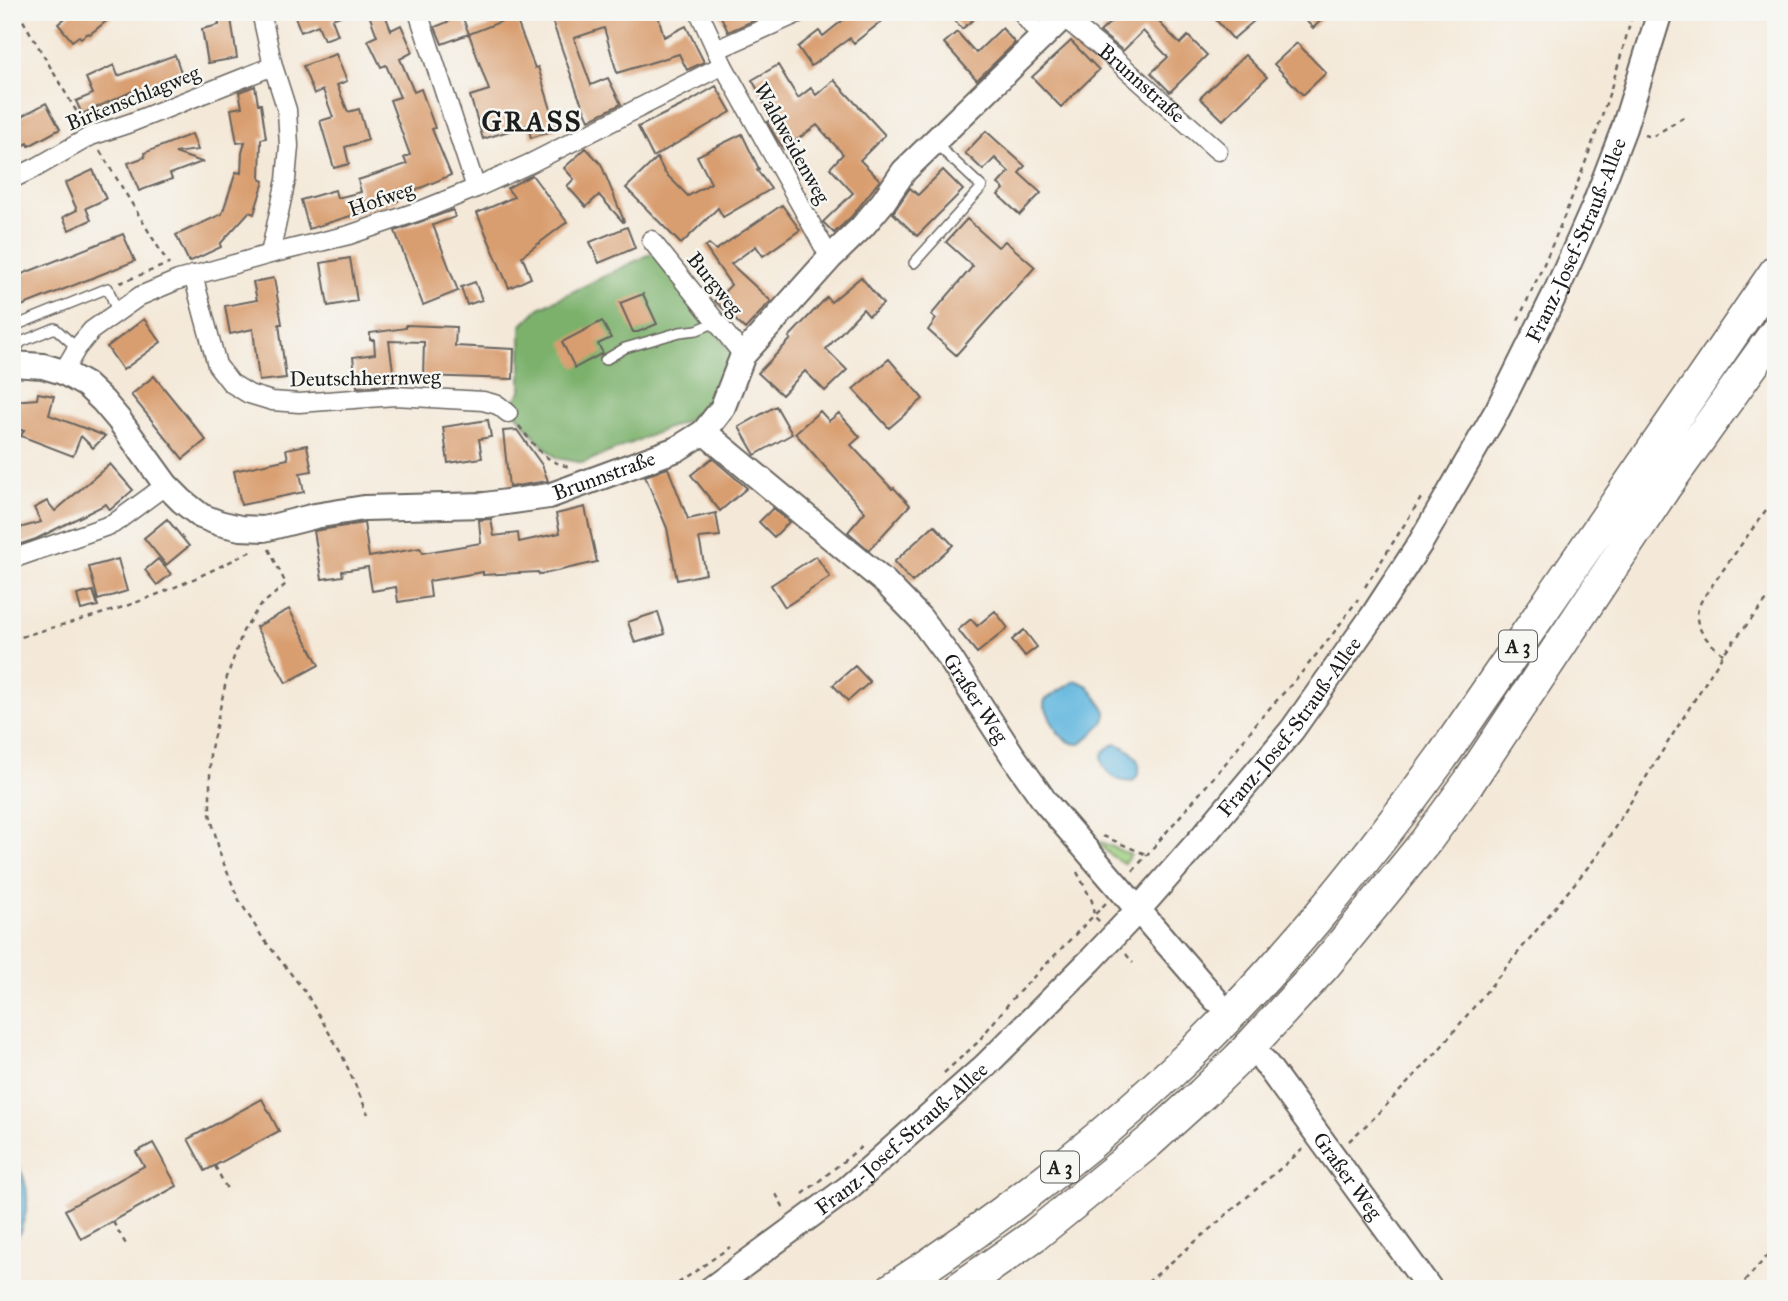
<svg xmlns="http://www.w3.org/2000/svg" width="1788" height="1301" font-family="'IM FELL Great Primer',serif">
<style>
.green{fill:#9bce7d;stroke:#5c754c;stroke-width:2}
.forest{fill:#7cb16c;stroke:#4c6644;stroke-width:2}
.water{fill:#63b7df;stroke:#406a7e;stroke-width:2}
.building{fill:#d99e70}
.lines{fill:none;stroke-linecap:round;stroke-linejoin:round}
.lane-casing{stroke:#68645e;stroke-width:12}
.street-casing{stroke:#68645e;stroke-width:21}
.secondary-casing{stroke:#68645e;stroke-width:28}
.highway-casing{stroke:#68645e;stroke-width:35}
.path{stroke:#68645e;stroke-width:2.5;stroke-dasharray:5 5;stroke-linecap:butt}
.lane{stroke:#fff;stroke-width:9}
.street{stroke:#fff;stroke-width:18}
.secondary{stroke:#fff;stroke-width:24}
.highway{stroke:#fff;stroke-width:32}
.labels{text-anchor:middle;stroke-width:5;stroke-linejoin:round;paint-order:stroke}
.shield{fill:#f6f6f2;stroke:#5d5d5c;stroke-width:2}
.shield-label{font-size:19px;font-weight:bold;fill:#1c1c1c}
.street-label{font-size:21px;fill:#1c1c1c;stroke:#f6f6f2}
.district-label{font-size:28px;font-weight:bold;letter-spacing:2px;fill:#1c1c1c;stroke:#f6f6f2}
</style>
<rect width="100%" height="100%" fill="#f6f6f2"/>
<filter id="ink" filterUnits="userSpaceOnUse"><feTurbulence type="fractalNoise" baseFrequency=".0143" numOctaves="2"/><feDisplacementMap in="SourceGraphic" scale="14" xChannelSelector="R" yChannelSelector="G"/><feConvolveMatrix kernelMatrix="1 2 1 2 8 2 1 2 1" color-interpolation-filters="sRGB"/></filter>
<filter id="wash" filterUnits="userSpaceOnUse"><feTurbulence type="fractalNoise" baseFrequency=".00686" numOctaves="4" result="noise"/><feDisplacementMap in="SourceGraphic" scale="28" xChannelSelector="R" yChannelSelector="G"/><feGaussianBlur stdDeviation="1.57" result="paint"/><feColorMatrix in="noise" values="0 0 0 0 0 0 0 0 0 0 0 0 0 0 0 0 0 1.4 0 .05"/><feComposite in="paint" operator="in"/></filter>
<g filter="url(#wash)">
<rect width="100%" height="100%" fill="#f4e9d9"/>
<!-- green -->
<path class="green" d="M1101,842L1131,855L1124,863C1114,859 1107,852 1099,844Z"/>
<!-- forest -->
<path class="forest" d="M654,252L734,355L709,401L688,420L583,463L557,458L541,444L516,413L514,401L521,391V326L539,308Z"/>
<!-- water -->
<path class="water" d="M1078,681L1088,686L1106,711C1107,725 1090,735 1080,744C1059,745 1051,720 1044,704L1045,700L1073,682Z
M1116,744C1133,749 1148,766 1133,781C1111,786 1085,753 1116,744Z
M12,1155C36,1190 28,1215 12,1251Z"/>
<g id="blocks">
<!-- building -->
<path class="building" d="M73,12H118L90,34L88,33L81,38L79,36L72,41L58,24Z
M218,12H230L237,58L208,63L202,29L219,25Z
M293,12H347L348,13L332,19L338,35L324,40L318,25L301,32Z
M368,12H384L391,30L401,25L413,52L400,59L414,92L421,89L435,128L432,129L451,175L397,198L398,201L309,229L301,200L335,190L337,198L361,192L358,180L407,164L404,158L410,155L390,100L400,97L386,65L381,67L368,40L377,36Z
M549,12H657L664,37L686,26L704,62L687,70L679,54L617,73L604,28L574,38L591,85L608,78L621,104L589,120L578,95Z
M719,12H773L728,32Z
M853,12H875L882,21L854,43L850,38L811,66L798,47L819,31L823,36Z
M948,12H982L962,29Z
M1121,12H1169L1159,22L1180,44L1188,36L1207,55L1170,92L1151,73L1168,57L1143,31L1123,51L1100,32Z
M1209,12H1246L1254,21L1233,39Z
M1298,12H1330L1313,28Z
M462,16L469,34L442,44L435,27Z
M515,16L535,68L538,67L557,129L531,138L528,125L483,139L470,96L489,90L469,34Z
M1002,28L1015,43L977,80L944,43L957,32L976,53Z
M1071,41L1099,70L1061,107L1032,77Z
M1297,43L1326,73L1303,95L1274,64Z
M336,54L347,81L337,85L348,112L359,109L368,140L345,147L349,164L334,168L320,121L333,117L323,90L314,94L303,66Z
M175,55L183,78L139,95L137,89L82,114L76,101L93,94L86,78L114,65L118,76Z
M1245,55L1267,77L1223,120L1200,98Z
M778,65L798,98L811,88L816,95L834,80L885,135L860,160L880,180L851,217L834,233L823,222L853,193L830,168L843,154L817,125L784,149L777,139L767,122L774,117L752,80Z
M255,86L258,104H261L266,138L261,139L260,179L264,181L254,214L249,212L220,244L221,247L189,262L176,235L222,214L236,172L241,173L242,153L245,142L237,143L231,109L242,107L239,92Z
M716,86L731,112L653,157L638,127L685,104Z
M46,103L60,129L29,146L28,143L12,152V135L21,130L15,120Z
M986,131L1025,166L1019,173L1041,193L1020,215L998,195L1004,189L998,184L1009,172L995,158L983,170L965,153Z
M192,134L198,150L175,153L202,162L170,174L172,179L139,191L128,163L145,157L144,153Z
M742,134L759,169L757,170L771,189L723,217L718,208L681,244L626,188L657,158L665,173L688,196L711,183L697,156Z
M586,148L601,164L624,221L623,222L599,195L586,207L567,186L574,179L564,168Z
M93,170L106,199L86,208L91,220L69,230L63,217L77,210L65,183Z
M943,170L963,190L917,236L893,213L910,188L918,195Z
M532,175L567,222L522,256L531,278L509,288L477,213L514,197L507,188Z
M782,205L800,230L763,256L756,246L731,264L771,301L745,329L715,301L731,285L705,247L709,244L716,250Z
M453,210L455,217L433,225L458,291L423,305L395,231Z
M967,219L998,247L1005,241L1035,267L956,355L928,330L936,319L931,315L973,266L946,242Z
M627,227L635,248L599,263L590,242Z
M123,234L135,261L19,307L17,304L12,306V278Z
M350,258L357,301L328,306L321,263Z
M861,277L883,304L869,316L863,309L826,349L847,370L825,391L805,371L782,395L758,373L791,339L789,337L827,297L831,302Z
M274,278L282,324H279L286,378L259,381L253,329L230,334L225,306L257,300L253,282Z
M475,282L482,300L467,305L461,287Z
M643,294L657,324L638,332H633L620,303Z
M144,319L161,342L123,370L107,347Z
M602,321L611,338L598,344L603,353L575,368L562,342Z
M406,325L456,327L455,346L514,349L513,379L423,376L424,342L389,341L395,385L357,387L353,357L375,354L374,340H370V333L406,328Z
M889,359L923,399L889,428L853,389Z
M154,376L206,440L183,459L131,395Z
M38,393L54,396L49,415L105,436L93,448L81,436L73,456L21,436L24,430L12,431V401L37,399Z
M776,406L792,434L755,455L739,427Z
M820,411L829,421L839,413L860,437L851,445L892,489L894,488L910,505L869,550L848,532L865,512L795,433Z
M488,420L491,437L479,439L482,458L448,463L443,427Z
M517,430L542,465L548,481L509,487L503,431Z
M307,445L312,471L300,473L304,492L241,505L234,471L288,459L286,449Z
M712,458L747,488L720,511L691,475Z
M110,464L133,490L110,510L106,504L36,539L12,547V530L41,522L34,508L47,501L55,511Z
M668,468L688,519L716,513L720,536L699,538L706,574L677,580L667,528L645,476Z
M585,507L597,562L539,575L538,572L483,575V572L429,581L431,597L398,602L396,587L372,591L368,567L342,571L343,576L322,579L314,531L364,523L369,557L420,548L423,553L481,543L479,520L491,519L494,536L518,533L519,542L560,533L556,514Z
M773,508L789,522L774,537L759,522Z
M167,519L189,546L166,565L144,538Z
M934,525L953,545L912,582L894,562Z
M816,556L830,577L785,607L771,585Z
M118,559L127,591L98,600L89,567Z
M158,559L171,574L157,585L145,570Z
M93,591L98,606L81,610L77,595Z
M289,609L319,665L286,683L256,627Z
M995,611L1008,628L977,653L958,630L971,619L977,626Z
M658,612L665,634L635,643L628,622Z
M1024,630L1037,647L1025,656L1012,640Z
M855,666L870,682L848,701L833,685Z
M262,1099L279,1131L205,1171L188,1139Z
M153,1143L177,1186L81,1239L65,1210L144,1166L136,1152Z"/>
</g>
</g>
<g filter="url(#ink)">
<use href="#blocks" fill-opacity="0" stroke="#68645e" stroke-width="2"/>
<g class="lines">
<defs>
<path id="lane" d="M914,263L982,187L935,143
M12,327L108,288L117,312
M12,356L21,342L55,328L77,348
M605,360L625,348L680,332L697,330L716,322"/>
<g id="street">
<path d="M261,12L273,66L287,110L289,146L286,180L270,254"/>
<path d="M418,12L476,188"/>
<path d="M699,12L723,65L830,258"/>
<path d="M1021,12L1041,37"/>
<path id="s1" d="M1063,17L1109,54L1218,151"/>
<path d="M716,50L801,12"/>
<path d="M12,179L37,167L91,136L130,123L273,66"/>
<path d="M651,240L743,355"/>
<path d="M193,275L217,365L231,383L249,394L272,401L299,403L395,396L483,401L498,405L508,413"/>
<path d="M63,372L77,348L92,330L140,296L178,280L270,254L349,235L422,210L476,188L531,163L723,65"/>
<path d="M12,559L113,524L166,485"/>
</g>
<g id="secondary">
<path id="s2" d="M12,364L43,366L63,372L86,385L103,401L119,420L166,485L182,501L201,516L219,523L240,528L264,529L315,516L364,508L485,505L549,496L677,449L704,432L722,409L743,355L830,258L862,227L883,202L904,171L1068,12"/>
<path id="s3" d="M704,432L885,582L920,618L951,660L1013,756L1046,803L1215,999"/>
<path id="s4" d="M1264,1061L1430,1289"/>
<path id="s5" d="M711,1289L848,1188L985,1066L1091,960L1138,910L1204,835L1292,730L1372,617L1421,542L1498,409L1555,294L1593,209L1624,128L1660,12"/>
</g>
<path id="highway" d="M892,1289C991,1225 1086,1152 1173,1071C1274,977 1361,868 1442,757L1776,271
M958,1289L1035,1235L1149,1142L1202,1094L1239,1058L1325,965L1426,841L1469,782L1665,487L1776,332"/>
</defs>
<!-- lane casing -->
<use href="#lane" class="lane-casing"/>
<!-- street casing -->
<use href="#street" class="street-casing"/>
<!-- secondary casing -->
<use href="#secondary" class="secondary-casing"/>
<!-- highway casing -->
<use href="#highway" class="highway-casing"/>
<!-- path -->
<path class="path" d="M18,12L82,121
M1644,135L1652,137L1684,117
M100,151L169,265
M120,283L168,264
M1518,320C1566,220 1605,119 1633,12
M519,426C536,447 542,460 569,467
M269,549L286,584L259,607L243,631L227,677L210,753V814L221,857L239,900L262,937L306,993L342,1055L368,1114
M1365,587L1423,495
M12,640C50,627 88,619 126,606C170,591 212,571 253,550
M1723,654C1708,642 1691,626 1699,606C1701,601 1705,595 1708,591L1776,496
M1103,836L1145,854
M1133,871L1225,764L1258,721L1298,677L1330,638L1358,599
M1077,872L1092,901L1094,916L1100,922
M1126,954L1133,963
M944,1073L977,1043L1013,998L1106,903
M1349,1141L1377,1115L1437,1052L1597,856L1723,654L1776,589
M215,1166L228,1191
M776,1194L785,1210
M803,1194L861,1147
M113,1222L127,1246
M670,1289L730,1247
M1140,1289L1303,1149
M1738,1289L1776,1246"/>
<!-- lane -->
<use href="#lane" class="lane"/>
<!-- street -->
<use href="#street" class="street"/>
<!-- secondary -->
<use href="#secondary" class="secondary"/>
<!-- highway -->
<use href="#highway" class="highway"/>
</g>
</g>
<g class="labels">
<!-- shield labels -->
<g class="shield">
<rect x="1499" y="630.5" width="38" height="31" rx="5"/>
<rect x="1041" y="1151.5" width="38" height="31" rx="5"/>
</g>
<g class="shield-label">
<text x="1518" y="653">A 3</text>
<text x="1060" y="1174">A 3</text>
</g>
<!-- street labels -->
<g class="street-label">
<text dy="7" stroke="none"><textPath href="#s1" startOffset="103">Brunnstraße</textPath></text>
<text transform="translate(133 98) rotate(-22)" y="7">Birkenschlagweg</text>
<text transform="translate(792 143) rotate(61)" y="7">Waldweidenweg</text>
<text transform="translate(381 199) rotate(-19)" y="7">Hofweg</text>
<text dy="7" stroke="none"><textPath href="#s5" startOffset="1377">Franz-Josef-Strauß-Allee</textPath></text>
<text transform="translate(715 284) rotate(51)" y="7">Burgweg</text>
<text transform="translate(365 378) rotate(-1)" y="7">Deutschherrnweg</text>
<text dy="7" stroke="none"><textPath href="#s2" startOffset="665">Brunnstraße</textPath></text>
<text dy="7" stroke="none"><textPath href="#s3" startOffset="383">Graßer Weg</textPath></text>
<text dy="7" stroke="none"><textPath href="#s5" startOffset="810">Franz-Josef-Strauß-Allee</textPath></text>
<text dy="7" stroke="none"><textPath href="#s5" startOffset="243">Franz-Josef-Strauß-Allee</textPath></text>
<text dy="7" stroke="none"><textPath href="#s4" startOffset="142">Graßer Weg</textPath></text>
</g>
<!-- district labels -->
<g class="district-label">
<text x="532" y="131">GRASS</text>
</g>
</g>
<!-- margin -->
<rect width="1788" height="1301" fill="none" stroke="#f6f6f2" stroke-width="42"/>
</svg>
